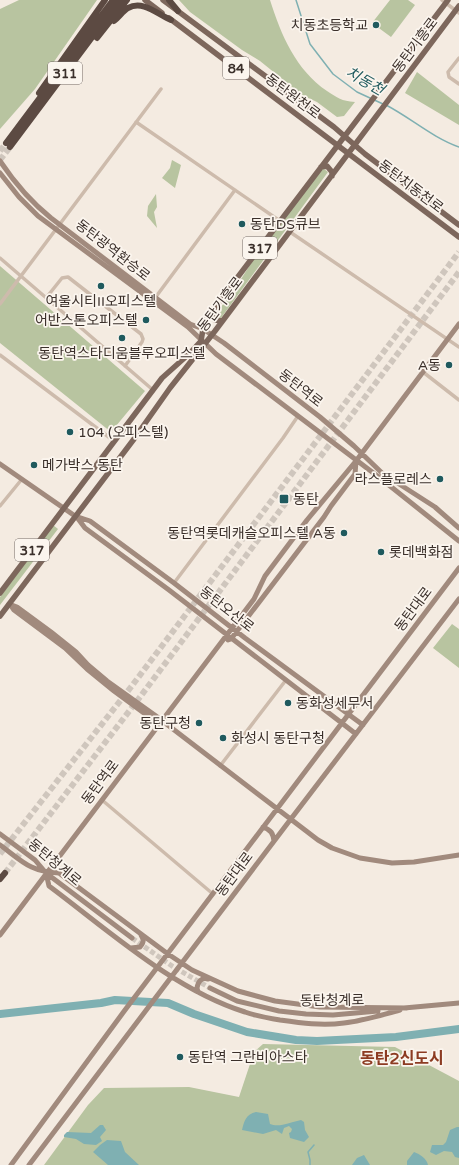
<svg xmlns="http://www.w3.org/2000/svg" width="459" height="1165" font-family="'Varela Round','Noto Sans KR',sans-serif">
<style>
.green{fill:#b8c4a0}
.water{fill:#7fb0b2}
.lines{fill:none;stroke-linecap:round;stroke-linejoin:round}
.stream{stroke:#7fb0b2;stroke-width:1.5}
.river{stroke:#7fb0b2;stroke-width:8}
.secondary-tunnel{stroke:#cfc6bd;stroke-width:5;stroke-dasharray:5 2.5;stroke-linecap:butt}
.highway-tunnel{stroke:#cfc6bd;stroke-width:6;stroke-dasharray:6 3;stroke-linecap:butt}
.street{stroke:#cdbbac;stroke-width:3.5}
.secondary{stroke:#a18a7d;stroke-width:5}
.primary{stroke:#7d675c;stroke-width:5.5}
.highway{stroke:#5c4a42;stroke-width:6}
.poi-dot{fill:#1f5a5e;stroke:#fbf5ee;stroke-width:1.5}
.labels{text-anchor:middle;stroke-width:3.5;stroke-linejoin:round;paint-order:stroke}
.shield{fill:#fbf5ee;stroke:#756b66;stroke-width:1}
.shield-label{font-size:13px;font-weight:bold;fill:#3b302b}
.poi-label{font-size:14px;fill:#3b302b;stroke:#fbf5ee;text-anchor:start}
.street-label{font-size:14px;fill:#3b302b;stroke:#fbf5ee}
.water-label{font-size:15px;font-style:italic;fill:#1f5a5e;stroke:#fbf5ee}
.quarter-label{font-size:16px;font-weight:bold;fill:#8c3b22;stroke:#fbf5ee}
</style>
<rect width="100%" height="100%" fill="#f4ebe1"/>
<!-- green -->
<path class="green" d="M19,0H97L35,89L0,129V9Z
M179,0H270C281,35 296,70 327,91C338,98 341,101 355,102L344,116L337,117L317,102L302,95L260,61L242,50L190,12Z
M390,0H408L415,5L391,37L372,23Z
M417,72L459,105V125L405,93Z
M172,160L181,165L175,188L162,178L170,168Z
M321,169H324L328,172L221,318H217L215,315L236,287L255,257Z
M156,194L157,207L154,212L157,228L147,216L148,206Z
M0,266L145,391L111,432L0,343Z
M53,525L58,529L0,605V597Z
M452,624L459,629V668L433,648Z
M263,1044L395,1047L459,1081V1165H44L88,1105L104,1088L189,1087L239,1097L254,1052Z"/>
<!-- water -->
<path class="water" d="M256,1112L268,1114L270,1124C279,1128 291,1122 301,1120L304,1122L305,1130L309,1137L304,1142L290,1138L289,1133L291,1132L292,1129L289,1126L284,1128L282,1134L276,1130L263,1134L242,1130C244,1121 246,1114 256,1112Z
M100,1125H103L106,1130L100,1137L102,1141L96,1145L84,1144L76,1139L64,1137V1135L67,1132L91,1133Z
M457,1127H459V1158L455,1157L452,1152L444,1151L436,1155L430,1152L432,1145H443L446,1142L450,1130Z
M107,1140L121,1141L125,1152L139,1165H108L93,1152L100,1145Z
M414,1152C420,1154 427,1159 428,1165H407V1161Z
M364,1155L370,1165H352L357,1158Z"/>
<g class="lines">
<!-- stream -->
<path class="stream" d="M296,0L310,44L333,74L357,92L383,104
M386,105C411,118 433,138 459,147
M310,1165V1160L308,1152L314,1145"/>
<!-- river -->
<path class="river" d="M0,1014L101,1003L115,1000L168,1003L194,1014L247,1032L296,1040L317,1041L396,1037L459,1029"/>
<!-- secondary-tunnel -->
<path class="secondary-tunnel" d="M132,938L172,966L210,988"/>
<!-- highway-tunnel -->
<path class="highway-tunnel" d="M0,151L6,143
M0,160L10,147
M0,854L131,687L459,252
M5,873L140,697L459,272"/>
<!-- street -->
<path class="street" d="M442,0L459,13
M459,58L448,72L449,77L459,84
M136,122L280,221
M290,232L459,347
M0,258L153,390
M46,298L62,278L68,277L141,334L143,339L142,342L125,366
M155,298L235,190
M0,304L161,89
M0,355L114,441
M423,372L459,400
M0,506L22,479
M174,583L283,438L298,416
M220,766L286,680
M102,800L213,894"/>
<!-- secondary -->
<path class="secondary" d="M0,161C14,182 31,202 51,218L190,324L203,329L224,343L320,417L354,446L382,473L435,507L459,528
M0,173L19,197L38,216L188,327L216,354L380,478L459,541
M0,464L75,516L90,521L174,583L245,638L363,725
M76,516L85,528L169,590L356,734
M9,604L17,607L51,632L76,652L88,665L107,681L156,716L267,801L318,840L332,848L360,858L392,863L414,862L459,855
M10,604L14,610L65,648L87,669L114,691L152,719L161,721
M228,640L231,639L324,517L331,506L355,474L356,461
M263,827C271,830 273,833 274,841
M0,834L35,860L46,873L132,938
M0,845C22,861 30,872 59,873L168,954L192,970L238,991L275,1001L320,1007L407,1008
M46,873L49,886C108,930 174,990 245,1012C256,1016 268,1018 280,1020C301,1023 322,1026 344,1023C363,1021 381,1015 400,1010
M0,935L254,599L265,576L307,520L356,461L459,324
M131,948L140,947C144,942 144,940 141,935
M210,988L237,1001L279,1011L306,1014L333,1015L378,1011
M198,992L197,988C198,982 201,977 208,979
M404,1008L459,1003
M11,1165L125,1010L459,568
M29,1165L284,828L459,599"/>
<!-- primary -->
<path class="primary" d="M145,0L162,13
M163,0L334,127L365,154L459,225
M169,18L459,237
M321,167L327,166L332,172V176
M212,311L215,320L222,321
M0,593L153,390L162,378L190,353L201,341L204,323L212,311L448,0
M0,616L134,439L170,388L215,331L459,6"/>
<!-- highway -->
<path class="highway" d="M169,0L178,11
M114,21C119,17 123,11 128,8C143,0 157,14 171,20
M97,38L127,0
M39,93L105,0
M6,143L113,0
M10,147L120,0
M0,879L5,873"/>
</g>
<!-- markers -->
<g class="poi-dot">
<circle cx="376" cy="25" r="4"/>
<circle cx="242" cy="224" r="4"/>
<circle cx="101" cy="286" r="4"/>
<circle cx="146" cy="320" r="4"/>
<circle cx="122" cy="338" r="4"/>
<circle cx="449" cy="365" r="4"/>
<circle cx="70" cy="432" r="4"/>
<circle cx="34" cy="465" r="4"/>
<circle cx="440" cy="479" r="4"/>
<rect x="279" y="494" width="10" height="10" rx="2"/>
<circle cx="344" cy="533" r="4"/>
<circle cx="381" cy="552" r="4"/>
<circle cx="288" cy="703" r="4"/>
<circle cx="199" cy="723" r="4"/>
<circle cx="223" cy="738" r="4"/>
<circle cx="180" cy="1057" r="4"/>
</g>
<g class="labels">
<!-- shield labels -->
<g class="shield">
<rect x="223" y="57" width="26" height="22" rx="3"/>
<rect x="48" y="62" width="34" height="22" rx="3"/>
<rect x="243" y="237" width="34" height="22" rx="3"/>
<rect x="15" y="539" width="34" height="22" rx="3"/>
</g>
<g class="shield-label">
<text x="236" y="73">84</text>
<text x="65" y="78">311</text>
<text x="260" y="253">317</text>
<text x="32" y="555">317</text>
</g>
<!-- poi labels -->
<g class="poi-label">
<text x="368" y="30" text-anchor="end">치동초등학교</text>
<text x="250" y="229">동탄DS큐브</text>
<text x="101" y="306" text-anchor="middle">여울시티II오피스텔</text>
<text x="138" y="325" text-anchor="end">어반스톤오피스텔</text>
<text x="122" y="358" text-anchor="middle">동탄역스타디움블루오피스텔</text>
<text x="441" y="370" text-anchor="end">A동</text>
<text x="78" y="437">104 (오피스텔)</text>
<text x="42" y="470">메가박스 동탄</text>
<text x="432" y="484" text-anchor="end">라스플로레스</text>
<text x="293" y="504">동탄</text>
<text x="336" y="538" text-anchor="end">동탄역롯데캐슬오피스텔 A동</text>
<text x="389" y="557">롯데백화점</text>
<text x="296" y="708">동화성세무서</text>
<text x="191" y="728" text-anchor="end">동탄구청</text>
<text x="231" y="743">화성시 동탄구청</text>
<text x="188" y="1062">동탄역 그란비아스타</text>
</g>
<!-- street labels -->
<g class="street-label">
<text transform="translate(415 45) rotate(-53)" y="5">동탄기흥로</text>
<text transform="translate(293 96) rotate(37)" y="5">동탄원천로</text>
<text transform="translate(411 186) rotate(37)" y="5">동탄치동천로</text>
<text transform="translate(113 250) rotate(38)" y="5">동탄광역환승로</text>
<text transform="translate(220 304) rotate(-53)" y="5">동탄기흥로</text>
<text transform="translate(301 388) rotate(38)" y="5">동탄역로</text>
<text transform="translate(227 609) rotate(38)" y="5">동탄오산로</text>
<text transform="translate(413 609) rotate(-53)" y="5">동탄대로</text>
<text transform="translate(100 782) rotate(-53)" y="5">동탄역로</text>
<text transform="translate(55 862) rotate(40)" y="5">동탄청계로</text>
<text transform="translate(234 874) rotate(-53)" y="5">동탄대로</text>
<text transform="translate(332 1000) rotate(-1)" y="5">동탄청계로</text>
</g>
<!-- water labels -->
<g class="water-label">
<text transform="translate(365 81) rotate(30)" y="5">치동천</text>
</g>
<!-- quarter labels -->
<g class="quarter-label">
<text x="402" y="1064">동탄2신도시</text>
</g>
</g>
</svg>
